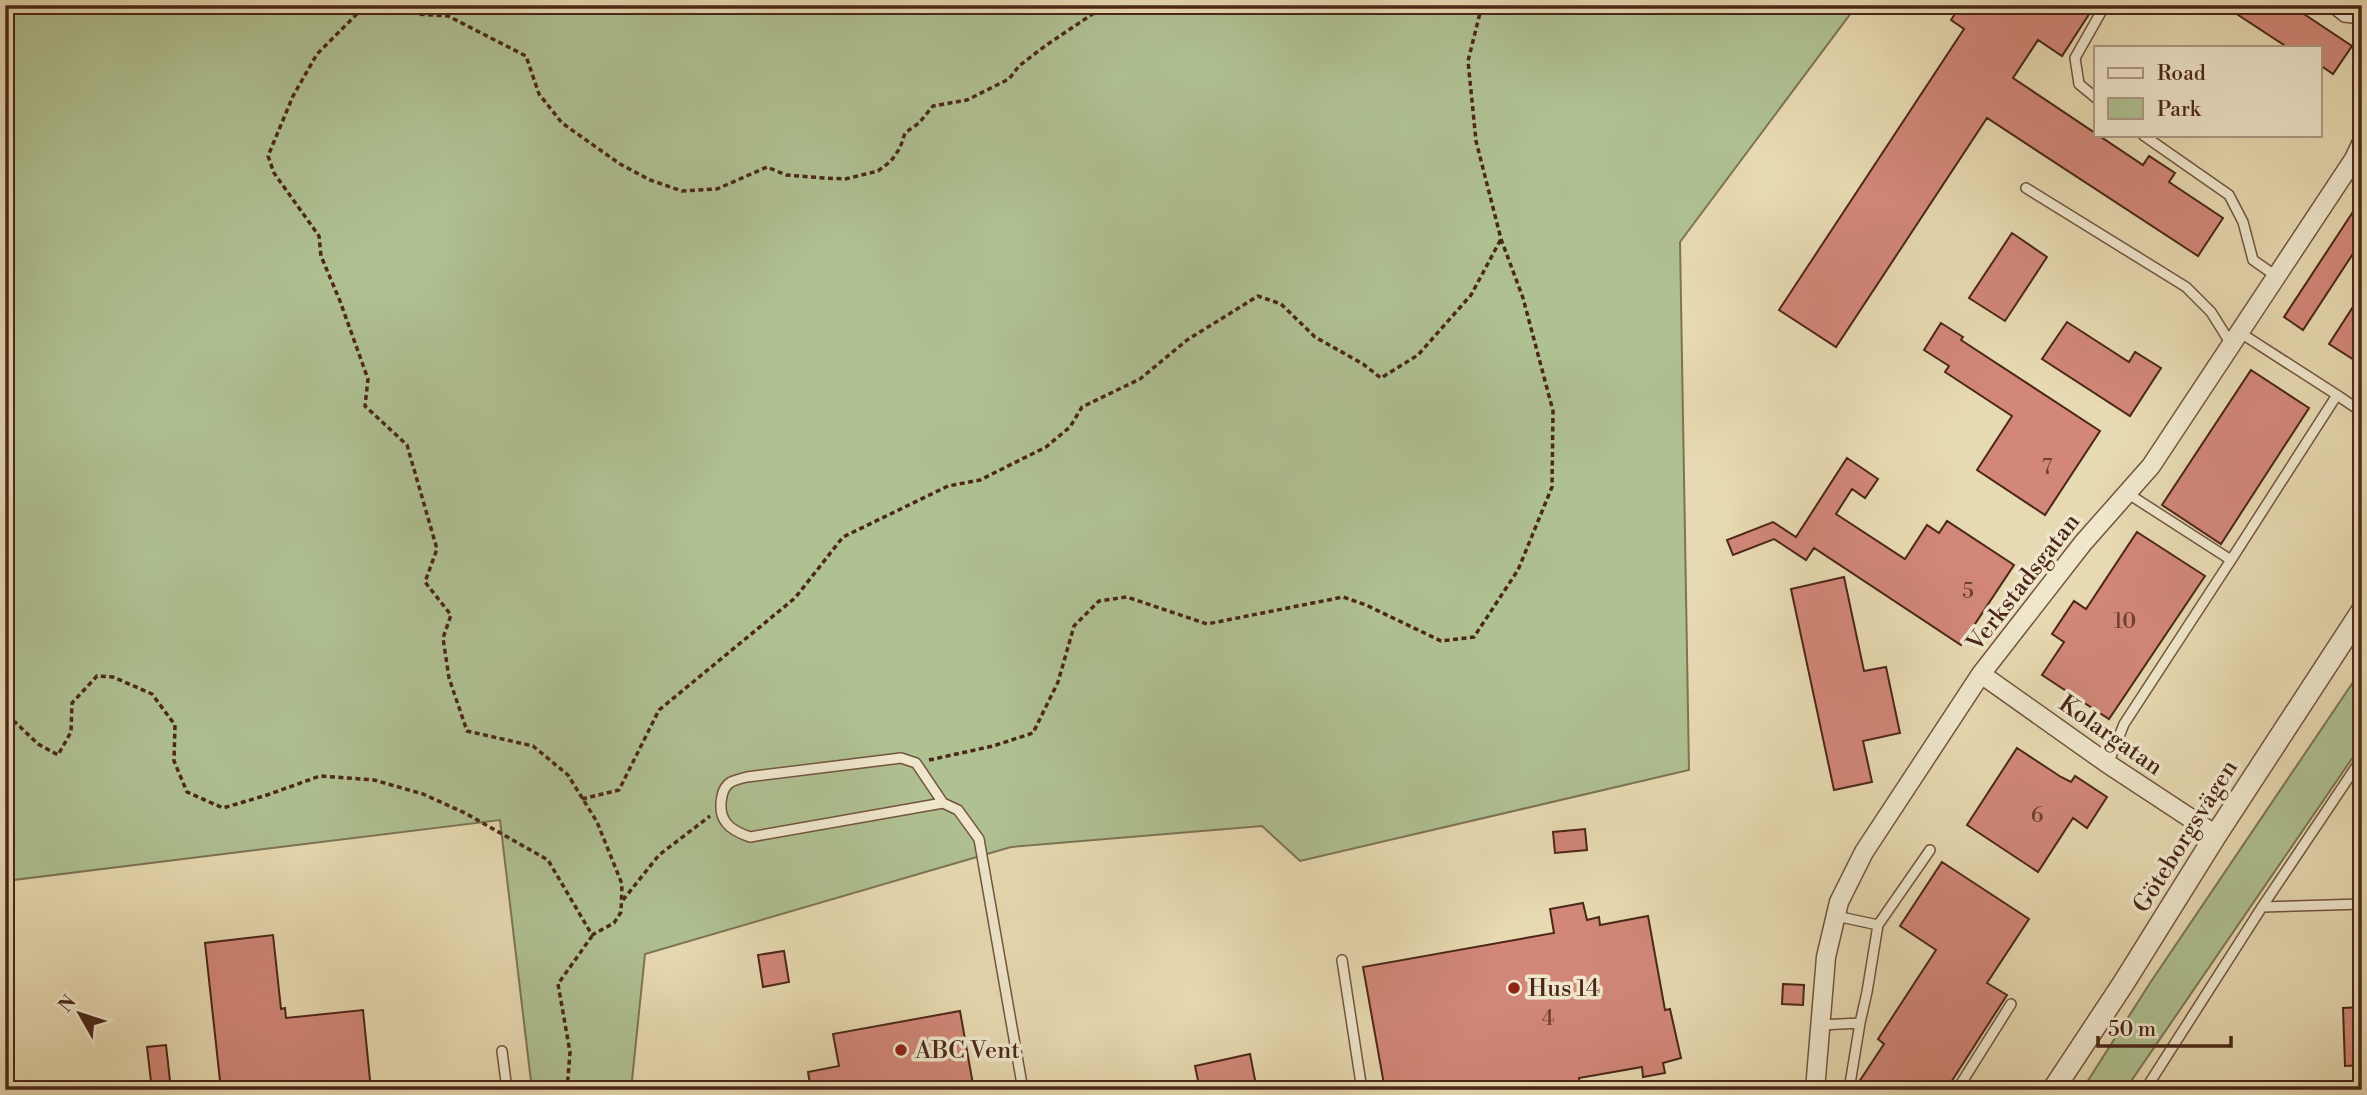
<svg xmlns="http://www.w3.org/2000/svg" width="2367" height="1095" font-family="'Libre Bodoni',serif">
<style>
.green{fill:#afc091;stroke:#7d7455;stroke-width:2}
.building{fill:#d28778;stroke:#4b2719;stroke-width:2}
.lines{fill:none;stroke-linecap:round;stroke-linejoin:round}
.service-casing{stroke:#72543f;stroke-width:12}
.minor-casing{stroke:#72543f;stroke-width:21}
.tertiary-casing{stroke:#72543f;stroke-width:24}
.path{stroke:#4b2719;stroke-width:3.5;stroke-dasharray:5 3.5;stroke-linecap:butt}
.service{stroke:#efe6cc;stroke-width:9}
.minor{stroke:#efe6cc;stroke-width:18}
.tertiary{stroke:#efe6cc;stroke-width:21}
.poi-dot{fill:#8f2418;stroke:#efe6cc;stroke-width:2.5}
.labels{text-anchor:middle;stroke-width:7;stroke-linejoin:round;paint-order:stroke}
.number-label{font-size:21px;fill:#6d3f31}
.street-label{font-size:24px;fill:#4b2719;stroke:#efe6cc}
.poi-label{font-size:24px;fill:#4b2719;stroke:#efe6cc;text-anchor:start}
</style>
<rect width="100%" height="100%" fill="#e7d9b1"/>
<filter id="stains"><feTurbulence type="fractalNoise" baseFrequency=".00286" numOctaves="4"/><feColorMatrix values="0 0 0 0 .2 0 0 0 0 .09 0 0 0 0 .02 0 0 0 .5 -.17"/></filter>
<radialGradient id="worn" r=".72"><stop offset=".6" stop-color="#630" stop-opacity="0"/><stop offset="1" stop-color="#630" stop-opacity=".3"/></radialGradient>
<!-- green -->
<path class="green" d="M5,5H1857L1680,242L1689,770L1300,861L1262,826L1011,847L645,954L631,1090H532L500,820L5,881Z
M2362,669V744L2125,1090H2082L2150,983Z"/>
<!-- building -->
<path class="building" d="M1961,5H2095L2062,56L2038,40L2013,78L2143,165L2149,156L2175,173L2169,182L2223,218L2198,256L1987,118L1836,347L1779,310L1964,29L1951,20Z
M2223,5H2310L2304,14L2352,46L2333,74L2320,65V47H2287Z
M2362,198V240L2303,330L2284,317Z
M2012,233L2047,257L2005,321L1969,298Z
M2362,293V365L2329,344Z
M2067,322L2129,362L2135,352L2161,368L2130,416L2042,359Z
M1941,323L1963,337L1961,340L2100,431L2045,515L1977,470L2012,416L1945,372L1949,366L1924,350Z
M2251,370L2309,408L2221,544L2162,505Z
M1847,458L1878,479L1865,498L1852,489L1836,514L1905,559L1927,525L1939,533L1947,521L2014,565L1961,645L1814,548L1806,560L1774,539L1733,555L1727,540L1773,522L1796,537Z
M2137,532L2205,576L2109,719L2042,675L2064,642L2052,634L2074,601L2086,609Z
M1844,577L1864,671L1886,667L1900,733L1863,741L1872,782L1834,790L1791,589Z
M2017,748L2061,777L2071,782L2075,776L2107,797L2087,828L2073,818L2038,872L1967,825Z
M1585,829L1587,850L1555,853L1553,832Z
M1942,862L2029,919L1987,983L2007,995L1946,1090H1856L1857,1085L1884,1044L1878,1039L1936,950L1900,926Z
M1583,903L1587,920L1599,917L1600,925L1648,916L1665,1010L1670,1009L1681,1058L1663,1063L1665,1073L1643,1077L1642,1067L1579,1078L1581,1090H1450L1449,1084L1417,1090H1385L1363,967L1554,933L1550,909Z
M273,935L281,1009L285,1008L286,1018L363,1010L371,1090H221L205,943Z
M784,951L789,982L763,987L758,955Z
M1783,984L1804,985L1803,1005L1782,1004Z
M2362,1007V1065L2345,1066L2343,1008Z
M960,1011L974,1090H811L808,1072L839,1066L833,1034Z
M166,1045L171,1090H152L147,1047Z
M1250,1054L1257,1090H1200L1195,1066Z"/>
<g class="lines">
<defs>
<path id="service" d="M2329,5L2344,17L2362,19
M2096,98L2079,84L2075,58L2105,5
M2143,135L2229,195L2243,222L2253,260L2276,276
M2026,188L2186,287L2211,312L2231,344
M2337,395L2362,412
M2127,493L2231,560L2337,395L2239,332
M2108,764L2124,724L2231,560
M943,803L750,837C729,830 717,820 722,796C723,791 726,785 731,782C735,780 743,778 747,777L901,758L916,763L943,803L958,810L979,839L1023,1090
M2262,907L2362,758
M1878,925L1930,850
M1342,960L1362,1090
M1821,1025L1860,1023L1867,992L1878,925L1836,916
M502,1051L507,1090
M1849,1090L1860,1023
M1957,1090L2011,1004
M2145,1090L2262,907L2362,904"/>
<path id="minor" d="M1981,674L2108,764L2216,835
M1815,1090L1826,957L1839,902L1864,852L1981,674L2083,543L2151,466L2354,159L2362,142"/>
<path id="tertiary" d="M2053,1090L2123,984L2216,835L2362,611"/>
</defs>
<!-- service casing -->
<use href="#service" class="service-casing"/>
<!-- minor casing -->
<use href="#minor" class="minor-casing"/>
<!-- tertiary casing -->
<use href="#tertiary" class="tertiary-casing"/>
<!-- path -->
<path class="path" d="M396,5L417,14L448,16L526,56L539,94L562,123L620,164L650,180L682,191L717,189L767,167L786,175L824,178L845,179L878,171L891,161L900,148L905,133L919,123L933,106L967,100L1009,79L1019,66L1045,46L1106,5
M2355,594L2362,584
M5,718L15,722L38,744L58,755L71,732L72,703L97,676L113,677L152,694L175,725L174,761L187,792L223,808L267,795L320,776L374,780L423,794L465,813L548,860L592,935L614,923L621,912L622,884L597,822L568,775L533,746L467,731L449,678L443,638L451,615L425,582L437,549L407,445L365,406L368,379L340,301L321,256L319,236L274,173L268,156L293,96L317,54L366,5
M929,760L993,746L1033,733L1058,682L1074,626L1099,601L1127,597L1207,624L1343,597L1366,605L1441,641L1474,637L1518,570L1552,487L1553,411L1523,298L1501,239L1476,141L1468,61L1482,5
M582,799L619,790L659,710L795,598L843,537L948,486L980,480L1046,447L1070,427L1082,407L1140,379L1187,340L1258,296L1281,304L1315,337L1363,364L1381,378L1418,355L1471,295L1501,239
M623,900L659,855L710,816
M567,1090L570,1052L558,984L592,936"/>
<!-- service -->
<use href="#service" class="service"/>
<!-- minor -->
<use href="#minor" class="minor"/>
<!-- tertiary -->
<use href="#tertiary" class="tertiary"/>
</g>
<!-- markers -->
<g class="poi-dot">
<circle cx="1514" cy="988" r="7"/>
<circle cx="901" cy="1050" r="7"/>
</g>
<g class="labels">
<!-- number labels -->
<g class="number-label">
<text x="2047" y="474">7</text>
<text x="1968" y="598">5</text>
<text x="2125" y="628">10</text>
<text x="2037" y="822">6</text>
<text x="1548" y="1025">4</text>
</g>
<!-- street labels -->
<g class="street-label">
<text transform="translate(2023 582) rotate(-52)" y="8">Verkstadsgatan</text>
<text transform="translate(2111 735) rotate(35)" y="8">Kolargatan</text>
<text transform="translate(2185 836) rotate(-58)" y="8">Göteborgsvägen</text>
</g>
<!-- poi labels -->
<g class="poi-label">
<text x="1528" y="996">Hus 14</text>
<text x="915" y="1058">ABC Vent</text>
</g>
</g>
<!-- margin -->
<rect width="2367" height="1095" fill="none" stroke="#e7d9b1" stroke-width="28"/>
<rect x="7" y="7" width="2353" height="1081" fill="none" stroke="#4b2719" stroke-width="3.5"/>
<rect x="14" y="14" width="2339" height="1067" fill="none" stroke="#4b2719" stroke-width="2"/>
<!-- legend -->
<rect x="2094" y="46" width="228" height="91" fill="#efe6cc" stroke="#ad9a84" stroke-width="2"/>
<rect x="2108" y="68" width="35" height="10" fill="#efe6cc" stroke="#ad9a84" stroke-width="2"/>
<text x="2157" y="80" font-size="21" fill="#4b2719">Road</text>
<rect x="2108" y="98" width="35" height="21" fill="#afc091" stroke="#ad9a84" stroke-width="2"/>
<text x="2157" y="116" font-size="21" fill="#4b2719">Park</text>
<!-- north arrow -->
<g transform="translate(80 1014) rotate(309)" stroke="#efe6cc" stroke-width="5" paint-order="stroke">
<path d="M0-5L12 26L0 18L-12 26Z" fill="#4b2719"/>
<text y="-10" font-size="19" font-weight="bold" text-anchor="middle" fill="#4b2719">N</text>
</g>
<!-- scale -->
<path d="M2098 1036v10h133v-10" fill="none" stroke="#4b2719" stroke-width="3.5"/>
<text x="2108" y="1036" font-size="21" fill="#4b2719" stroke="#efe6cc" stroke-width="5" paint-order="stroke">50 m</text>
<rect width="100%" height="100%" filter="url(#stains)"/>
<rect width="100%" height="100%" fill="url(#worn)"/>
</svg>
